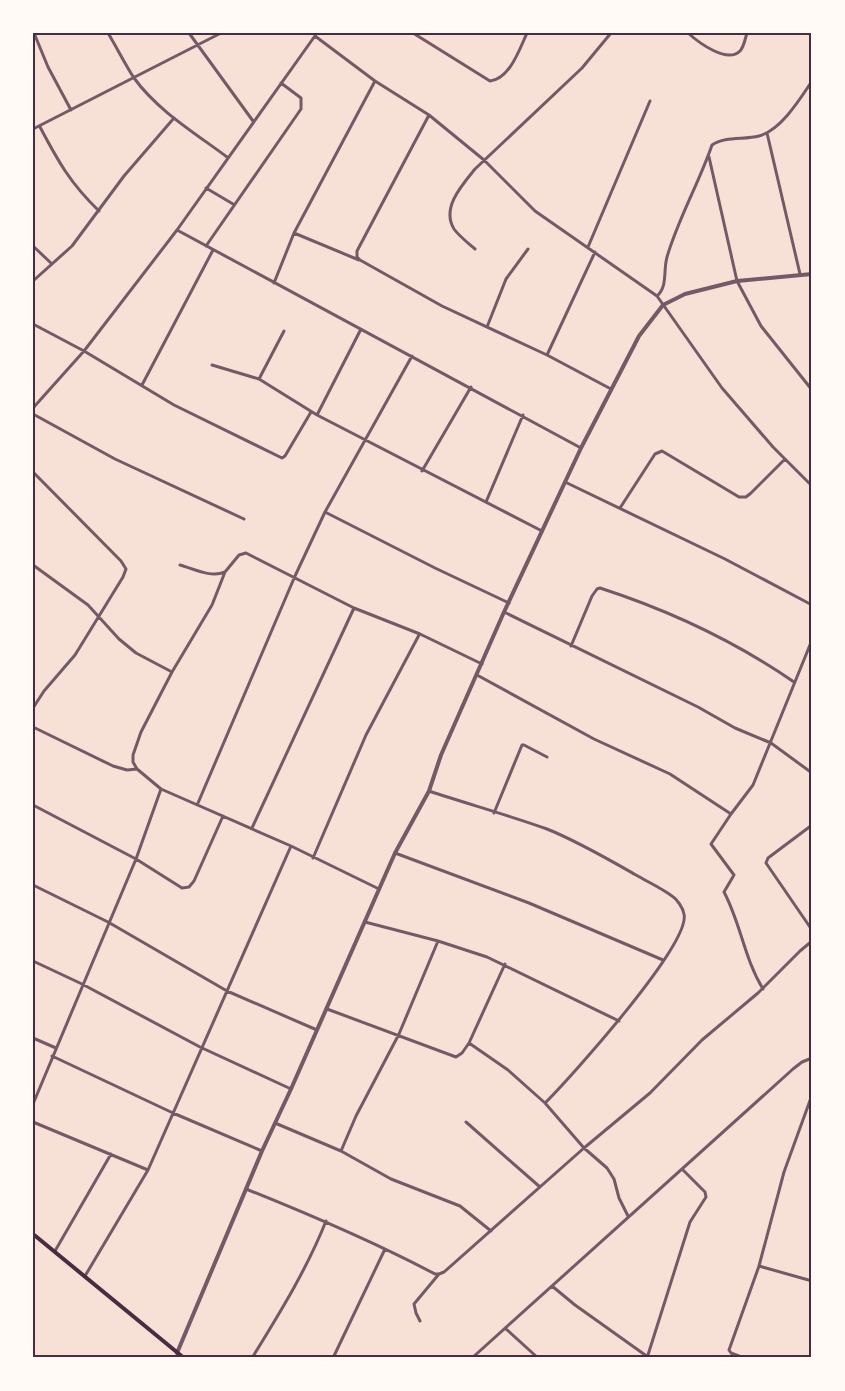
<svg xmlns="http://www.w3.org/2000/svg" width="845" height="1391" font-family="'Sofia Sans Condensed',sans-serif">
<style>
.lines{fill:none;stroke-linecap:round;stroke-linejoin:round}
.minor{stroke:#755966;stroke-width:3}
.tertiary{stroke:#755966;stroke-width:4}
.secondary{stroke:#4a2c40;stroke-width:4}
.neatline{fill:none;stroke:#4a2c40;stroke-width:2}
</style>
<rect width="100%" height="100%" fill="#f7e1d7"/>
<g class="lines">
<!-- minor -->
<path class="minor" d="M34,33L48,67L71,110
M108,33C117,48 125,64 134,78C158,111 195,133 227,157
M189,33L253,121
M413,33L490,81C510,79 520,48 527,33
M688,33C698,42 727,64 740,51C744,47 745,39 747,33
M315,36L375,81L429,115L484,160L535,211L657,296L722,388L773,447L812,486
M429,115L357,251V257L360,260L442,306L547,355L611,389
M40,127C58,161 70,183 99,211
M33,129L221,33
M767,133L800,274
M709,157L737,281L761,326L812,390
M206,188L233,204
M177,230L581,448
M294,233L359,260
M33,246L52,264
M206,246L301,109V98L281,83
M588,247L650,101
M475,249C468,243 459,236 454,229C441,208 462,185 475,169L582,68L611,33
M33,281L72,246L124,176L174,118
M274,283L294,233L375,81
M657,296C668,286 663,271 667,257C678,219 699,183 712,145C725,136 744,140 759,136C781,130 800,99 812,81
M33,324L84,351L174,405L282,458L285,456L311,412
M487,327L506,279L528,249
M547,355L595,252
M212,365L259,379L317,415L542,531
M259,379L284,331
M142,385L213,250
M33,408L84,351L177,230L317,33
M33,414L115,459L244,519
M317,415L361,329
M422,471L471,387
M33,472L121,561L126,569L123,577L75,655L44,691L33,708
M565,482L725,559L812,605
M486,502L523,415
M620,508L655,454L662,451L739,497H746L751,493L785,459
M325,512L435,568L509,603
M33,565L88,605L119,639L136,653L172,672
M180,565C194,569 211,578 225,572
M504,612L698,707L735,728L771,743L812,773
M571,646L592,596L597,589L600,588C668,610 736,642 794,682
M477,675L594,739L670,774L731,814
M33,727L113,766L127,770L137,769
M161,789L137,769L133,762V755L141,732L172,672L212,605L225,572L239,555L246,553L354,608L420,634L482,664
M429,791C468,804 508,815 547,829C577,841 608,859 636,875C648,882 661,888 672,896C677,899 683,908 684,914C691,944 570,1078 545,1103
M198,803L295,576L325,512L412,356
M33,805L136,859L182,888L189,887L194,881L223,816
M494,813L522,745H524L547,757
M812,825L768,858L766,863L812,930
M252,828L354,608
M395,853L529,903L663,960
M313,858L366,735L419,635
M33,885L108,922L227,991L317,1030
M365,922L438,941L487,957L619,1021
M33,961L82,984L200,1047L291,1089
M763,989C744,958 741,924 724,892L734,875L711,844L731,814L753,785L812,640
M327,1009L456,1057L462,1053L469,1043L505,964
M33,1038L56,1048
M469,1043L508,1070L545,1103L584,1148L607,1168L614,1179L619,1198L628,1216
M52,1056L173,1113L262,1151
M33,1104L136,859L161,789L291,846L379,889
M33,1122L148,1170
M466,1122L540,1187
M275,1123L341,1151L391,1179L460,1206L491,1231
M341,1151L356,1116L399,1034L438,941
M246,1189C311,1215 374,1242 435,1274H439
M55,1251L111,1154
M759,1266L812,1281
M85,1276L148,1170L291,846
M552,1286L575,1305L648,1357
M420,1321L416,1313L414,1304L439,1274L444,1272L584,1148L650,1093L702,1040L758,993L800,951L812,941
M505,1328L538,1358
M252,1358C279,1314 307,1269 326,1221
M333,1358L385,1249
M472,1358L793,1069L802,1062L812,1058
M647,1358L690,1222L706,1197L705,1192L683,1170
M744,1358L731,1353L729,1350L759,1266L784,1172L812,1095"/>
<!-- tertiary -->
<path class="tertiary" d="M177,1353L262,1151L291,1089L395,853L429,791L441,755L504,612L581,448L639,336L663,305L685,294L737,281L812,274"/>
<!-- secondary -->
<path class="secondary" d="M33,1234L184,1358"/>
</g>
<!-- border -->
<rect width="845" height="1391" fill="none" stroke="#fffaf5" stroke-width="69"/>
<rect x="34" y="34" width="776" height="1322" class="neatline"/>
</svg>
